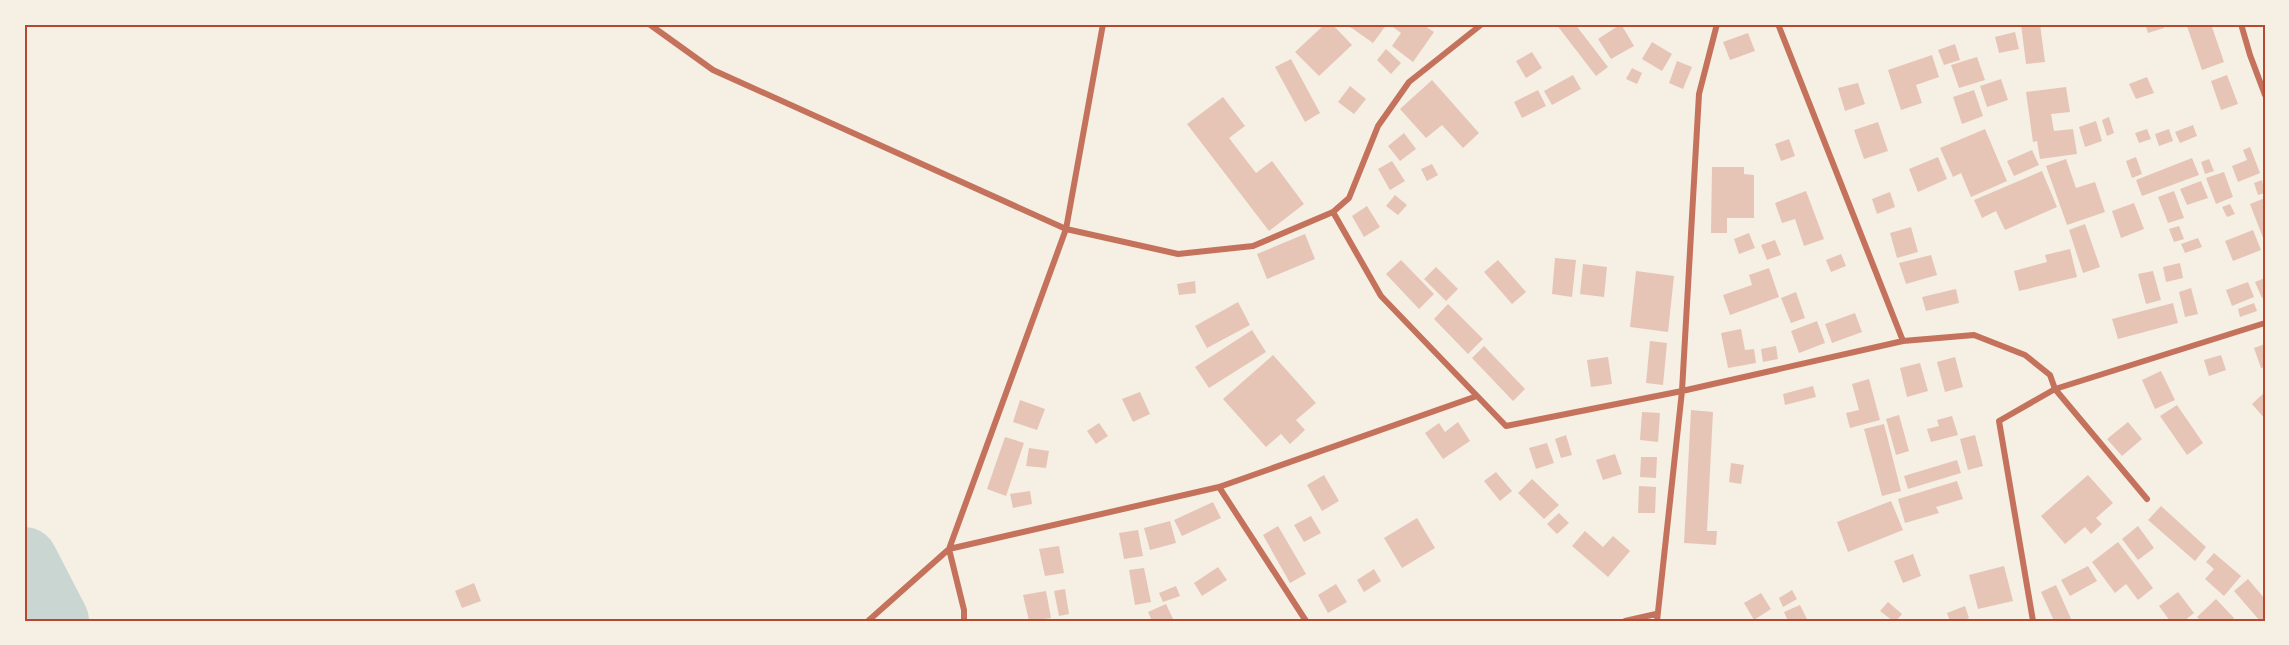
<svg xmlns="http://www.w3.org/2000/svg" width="2289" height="645" font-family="'DM Sans',sans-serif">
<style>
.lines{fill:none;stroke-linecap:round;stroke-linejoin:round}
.river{stroke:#c9d6d2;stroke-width:68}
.building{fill:#e6c5b7}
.minor{stroke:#c5725c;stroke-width:6}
.neatline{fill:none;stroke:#b5482f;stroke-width:2}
</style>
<rect width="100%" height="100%" fill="#f6efe4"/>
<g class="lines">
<!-- river -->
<path class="river" d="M24,561L55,621"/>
</g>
<!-- building -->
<path class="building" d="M1325,24H1332L1352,45L1319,76L1295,52Z
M1346,24H1387L1373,43Z
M1389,24H1422L1434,32L1413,62L1392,46L1401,33Z
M1556,24H1575L1608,67L1596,76Z
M1621,24L1634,46L1611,59L1598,39Z
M2021,24H2040L2045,62L2026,64Z
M2145,24H2163L2164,28L2148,33Z
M2193,24H2211L2224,62L2202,70L2187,26Z
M2015,32L2019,49L1999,53L1995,37Z
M1748,33L1755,51L1730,60L1723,42Z
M1652,42L1672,54L1662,71L1642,59Z
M1955,44L1960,60L1944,65L1938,50Z
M1386,49L1401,63L1391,74L1377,60Z
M1532,52L1542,68L1526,78L1516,61Z
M1932,55L1939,77L1916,85L1922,103L1901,110L1888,70Z
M1977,57L1985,80L1959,88L1951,65Z
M1291,59L1320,113L1305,122L1275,67Z
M1677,61L1692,67L1683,89L1669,83Z
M1632,68L1642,73L1637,84L1626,79Z
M1573,75L1581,89L1552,105L1544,91Z
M2227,75L2238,104L2221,110L2211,81Z
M2147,77L2154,93L2136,99L2129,84Z
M2001,79L2008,100L1987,107L1980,86Z
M1432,80L1479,133L1463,148L1442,125L1426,138L1400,109Z
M1858,83L1865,104L1845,111L1838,88Z
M1350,86L1366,99L1354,114L1338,102Z
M2066,87L2070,112L2051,114L2054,131L2073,129L2077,154L2040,159L2037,141L2033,142L2026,92Z
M1538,90L1546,106L1522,118L1514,102Z
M1974,90L1983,116L1962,124L1953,97Z
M1223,97L1245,126L1229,138L1256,173L1272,161L1304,204L1269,231L1187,124Z
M2109,117L2114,133L2107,136L2102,120Z
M2096,121L2102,141L2085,147L2079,127Z
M1878,122L1888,151L1864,159L1854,130Z
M2193,125L2197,136L2180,143L2175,132Z
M1985,129L2007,181L1971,197L1961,173L1953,177L1940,148Z
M2147,129L2151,139L2139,143L2135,133Z
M2169,129L2173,141L2159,146L2155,134Z
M1404,133L1416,149L1400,161L1388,146Z
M1789,139L1795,156L1781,161L1775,144Z
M2250,147L2260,173L2238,182L2232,166L2247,160L2243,150Z
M2032,150L2039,165L2014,176L2007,161Z
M1938,157L1947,179L1918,192L1909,169Z
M2136,157L2142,174L2132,178L2126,161Z
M2192,158L2199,175L2142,196L2136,180Z
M2066,159L2076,188L2095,182L2105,212L2067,225L2046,166Z
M2209,159L2214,171L2205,174L2201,162Z
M1392,161L1405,181L1390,190L1378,169Z
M1432,164L1438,175L1427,181L1421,169Z
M1712,167H1744V174L1754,175V218H1727V233H1711Z
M2042,171L2057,207L2005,230L1996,211L1982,218L1974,200Z
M2224,172L2233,197L2216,204L2206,178Z
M2262,180L2265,193L2258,195L2254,183Z
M2201,181L2208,198L2187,205L2180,189Z
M1806,191L1824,239L1804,246L1795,219L1782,223L1775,203Z
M2174,191L2184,218L2168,223L2158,197Z
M1890,192L1895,207L1877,214L1872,199Z
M1395,195L1407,205L1398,215L1386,206Z
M2265,198V243L2250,204Z
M2134,203L2144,229L2121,238L2112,211Z
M2230,204L2235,214L2227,217L2222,207Z
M1367,206L1380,227L1364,237L1352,216Z
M2085,224L2100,267L2083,273L2069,230Z
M2179,226L2184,239L2174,242L2169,229Z
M1911,227L1918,252L1897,258L1890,233Z
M2253,230L2261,250L2233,261L2225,241Z
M1749,233L1755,248L1739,254L1734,239Z
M1305,234L1315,259L1267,279L1257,254Z
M2198,238L2202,247L2185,253L2181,244Z
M1775,240L1781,255L1767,260L1761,245Z
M2070,249L2077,277L2019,291L2014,271L2047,262L2045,255Z
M1841,254L1846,266L1831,272L1826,260Z
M1931,255L1937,275L1906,284L1899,263Z
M1555,258L1576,260L1572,297L1552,294Z
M1401,260L1434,294L1419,309L1386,274Z
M1498,260L1526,292L1512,304L1484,272Z
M2180,263L2183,278L2166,282L2163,267Z
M1583,264L1607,267L1604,297L1580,294Z
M1436,267L1458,289L1446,301L1424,279Z
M1769,268L1779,297L1730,315L1723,295L1752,285L1749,275Z
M1636,271L1674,276L1668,332L1630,327Z
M2153,271L2161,300L2146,304L2138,274Z
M2265,278V296L2262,298L2255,282Z
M1195,281L1196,293L1179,295L1177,284Z
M2248,282L2254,297L2232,306L2226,290Z
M2191,288L2198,314L2185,317L2179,292Z
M1956,289L1959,303L1926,311L1922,297Z
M1796,292L1805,318L1791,323L1781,298Z
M1238,302L1250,325L1207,348L1195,326Z
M2173,303L2178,323L2118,339L2112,319Z
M2254,303L2257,311L2240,317L2238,309Z
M1448,304L1483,339L1468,354L1434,319Z
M1855,313L1862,332L1832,343L1825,324Z
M1817,321L1825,343L1799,353L1791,331Z
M1741,329L1745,350L1754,349L1756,363L1728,368L1721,333Z
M1252,330L1266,352L1209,388L1195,367Z
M1650,341L1667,343L1663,385L1646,383Z
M2265,344V367L2261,368L2254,348Z
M1484,346L1525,389L1513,401L1472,358Z
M1776,346L1778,359L1763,362L1761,349Z
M1273,355L1316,403L1296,420L1305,430L1290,444L1281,434L1266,447L1223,399Z
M2221,355L2226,370L2209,376L2204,360Z
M1608,357L1612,384L1591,387L1587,360Z
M1955,357L1963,387L1945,392L1937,362Z
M1920,363L1928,391L1907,397L1900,368Z
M2161,371L2175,400L2155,409L2142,380Z
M1869,379L1880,420L1850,428L1846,413L1859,410L1852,384Z
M1813,386L1816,397L1785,405L1783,394Z
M1140,392L1150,414L1133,422L1122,399Z
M2265,392V419L2252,404Z
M1020,400L1045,409L1037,430L1013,422Z
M2177,405L2203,443L2187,455L2160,416Z
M1691,410L1713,412L1707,531H1717L1716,545L1684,543Z
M1642,412L1660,413L1658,442L1640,440Z
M1899,415L1909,451L1896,455L1886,419Z
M1952,416L1958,435L1931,442L1927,429L1939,426L1937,420Z
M1458,422L1470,441L1443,459L1425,433L1439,423L1445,432Z
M2128,422L2142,439L2122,456L2107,439Z
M1099,423L1108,436L1096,444L1087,431Z
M1884,424L1901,491L1882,496L1864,429Z
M1566,435L1572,455L1561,458L1555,439Z
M1975,435L1983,466L1968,470L1960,439Z
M1005,437L1024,443L1006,496L987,489Z
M1547,443L1554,463L1536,469L1529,448Z
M1029,448L1049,451L1046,468L1026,466Z
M1615,454L1622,474L1603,480L1596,460Z
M1641,457H1657L1656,478L1640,477Z
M1957,460L1961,473L1908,489L1904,476Z
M1731,463L1744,465L1741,484L1729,482Z
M1496,472L1512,491L1500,501L1484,481Z
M1324,475L1339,501L1322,511L1307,485Z
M2088,475L2113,503L2096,518L2102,524L2091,534L2085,527L2065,544L2041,516Z
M1532,479L1559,505L1544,519L1518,493Z
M1957,481L1963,499L1936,507L1939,513L1905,523L1898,499Z
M1639,486L1656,487L1655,513H1638Z
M1030,491L1032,504L1013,508L1010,494Z
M1891,501L1903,530L1848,552L1837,522Z
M1213,502L1221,518L1182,536L1174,520Z
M2161,506L2206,547L2195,561L2148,520Z
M1559,513L1569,523L1557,534L1547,524Z
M1311,516L1321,533L1304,542L1294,525Z
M1417,518L1435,548L1402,568L1384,538Z
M1170,521L1176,543L1150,550L1144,528Z
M1278,526L1306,574L1290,583L1263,535Z
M2138,526L2154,548L2138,560L2122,539Z
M1138,530L1143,556L1124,559L1119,533Z
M1585,531L1603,547L1613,536L1630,551L1608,577L1572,546Z
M2118,542L2153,588L2138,600L2126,584L2115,593L2092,562Z
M1059,546L1064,573L1045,576L1039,549Z
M2214,553L2241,576L2224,596L2205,579L2214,569L2206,562Z
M1913,554L1921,576L1903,583L1894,561Z
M2004,566L2013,601L1978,609L1969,575Z
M2088,566L2097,581L2070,596L2061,580Z
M1218,567L1227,580L1202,596L1194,583Z
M1144,568L1151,602L1135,605L1129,570Z
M1374,569L1381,581L1364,592L1357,580Z
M2248,579L2265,599V621H2260L2234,591Z
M474,583L481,601L462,608L455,591Z
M1336,584L1347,602L1328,613L1318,595Z
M2056,585L2072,621H2054L2041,592Z
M1176,586L1180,596L1163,602L1159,593Z
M1065,589L1069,614L1059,616L1054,591Z
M1792,590L1797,599L1783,607L1779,598Z
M1046,591L1051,618L1029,621L1023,595Z
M2178,592L2194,613L2184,621H2170L2159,606Z
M1761,593L1771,609L1754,620L1744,603Z
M2216,599L2234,618L2231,621H2201L2197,617Z
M1888,602L1902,614L1896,621H1893L1880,611Z
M1166,604L1174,621H1152L1148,612Z
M1800,605L1808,621H1788L1784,612Z
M1965,606L1969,618L1962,621H1950L1947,613Z"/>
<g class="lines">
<!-- minor -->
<path class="minor" d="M649,24L713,70L1066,229L1178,254L1253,246L1333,212L1349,198L1378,126L1409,82L1482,24
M1778,24L1903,341
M2241,24L2250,55L2265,95
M1333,212L1381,296L1506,426L1682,391L1903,341L1974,335L2025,355L2050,375L2055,389L2147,499
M1219,487L1306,621
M868,621L949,549L1219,487L1477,396
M964,621V610L949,549L1066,229L1103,24
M1625,621L1656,614
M1657,621L1682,391L1699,94L1717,24
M2033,621L1999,421L2055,389L2265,323"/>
</g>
<!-- border -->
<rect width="2289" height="645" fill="none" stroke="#f6efe4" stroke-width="51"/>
<rect x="26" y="26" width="2238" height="594" class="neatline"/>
</svg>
